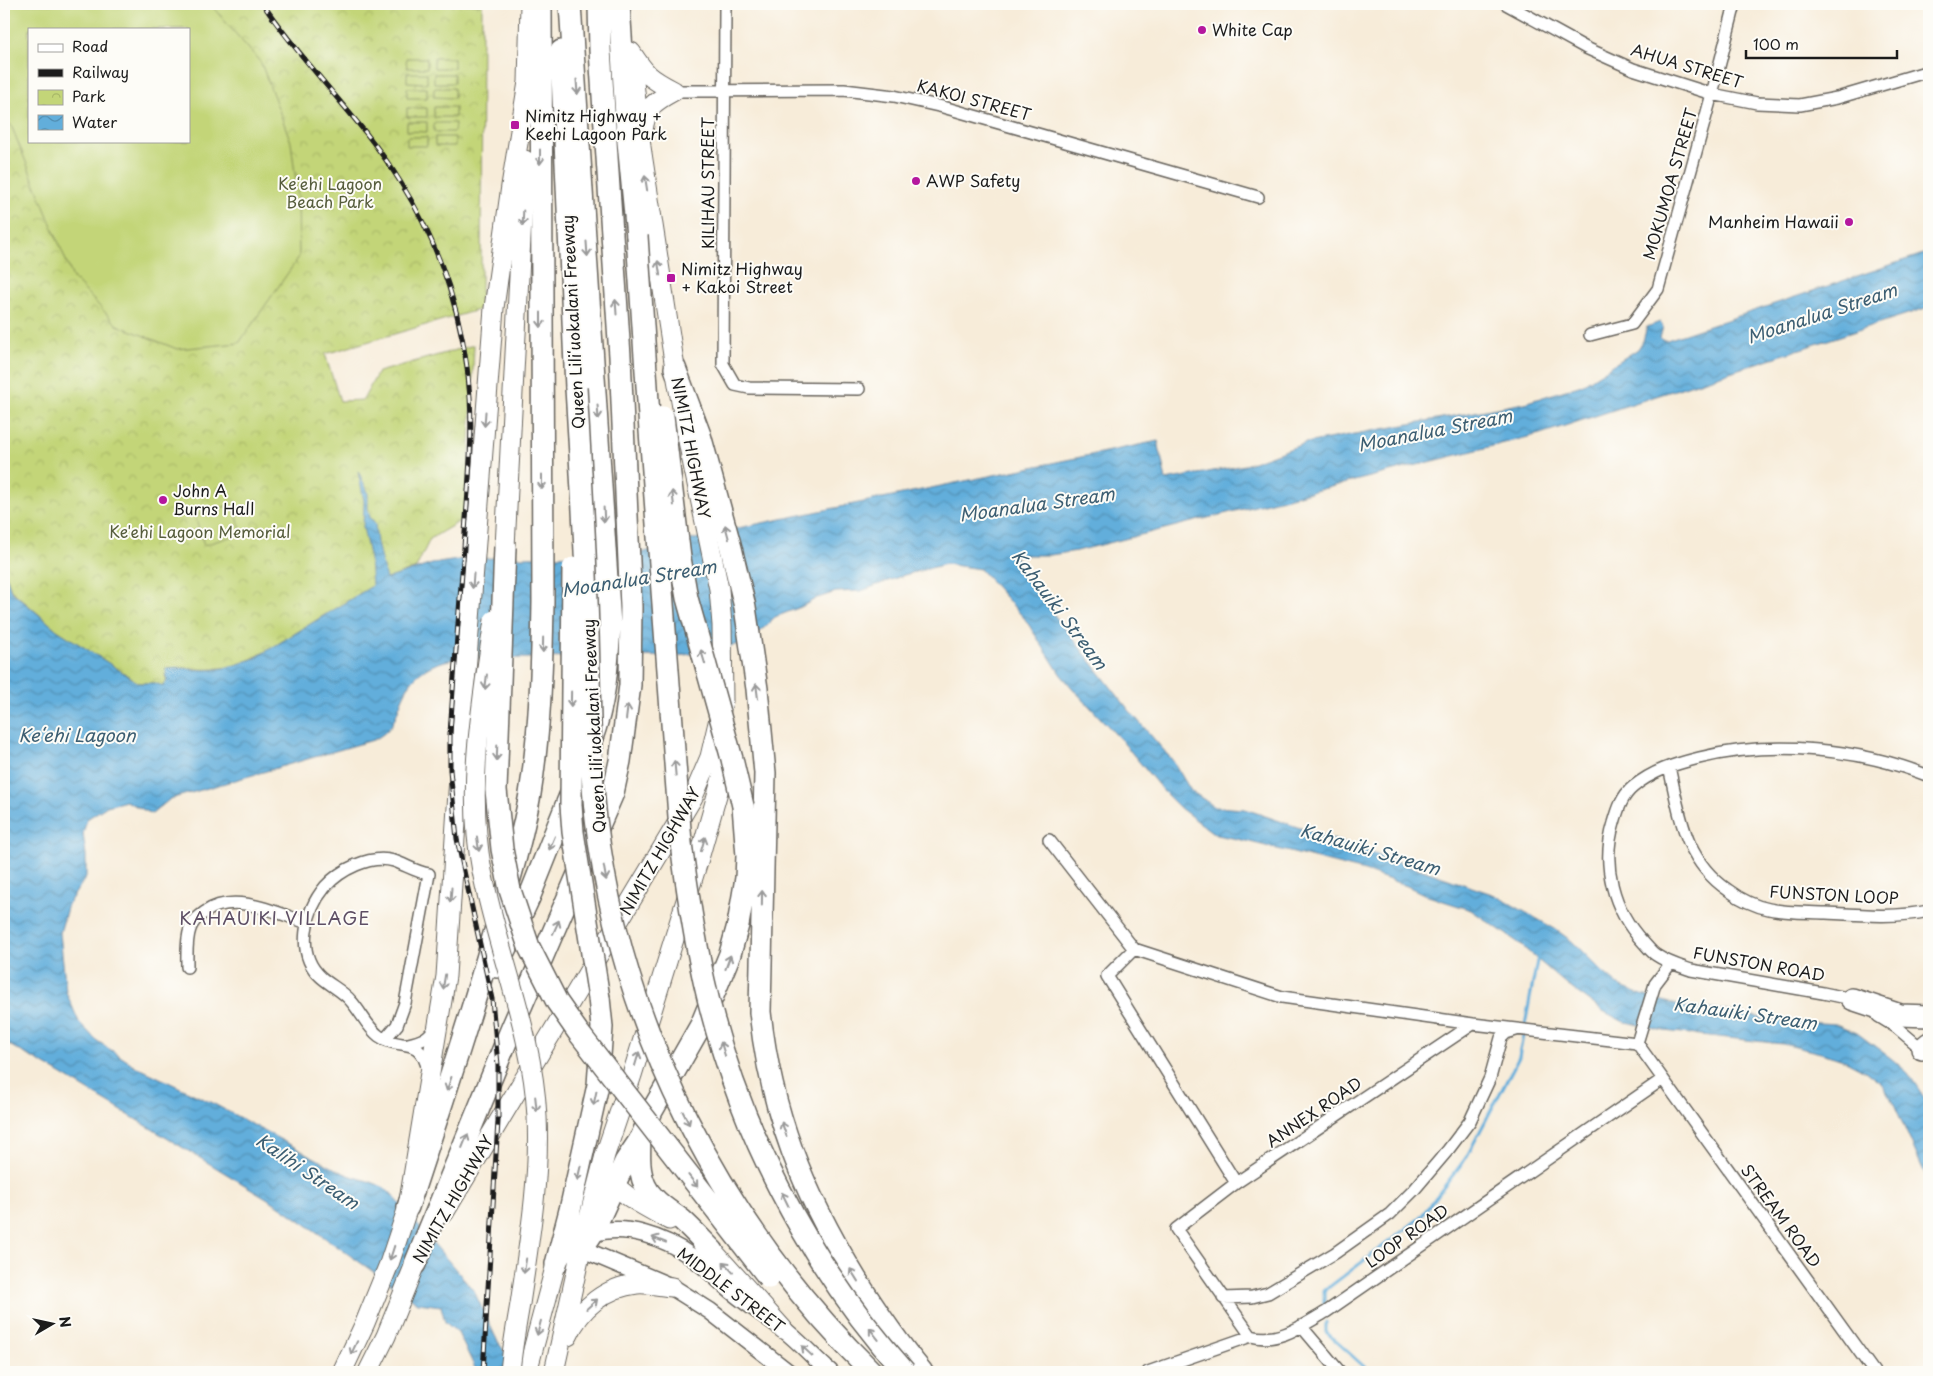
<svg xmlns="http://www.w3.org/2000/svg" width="1933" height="1376" font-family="'Playpen Sans',sans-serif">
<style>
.park{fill:url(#park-crowns);stroke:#70784a;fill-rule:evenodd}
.garden{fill:#c3d578;stroke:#70784a;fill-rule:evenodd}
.water{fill:url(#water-waves);stroke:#3f657c}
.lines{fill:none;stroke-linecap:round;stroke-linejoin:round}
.stream{stroke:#62aedb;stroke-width:3}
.minor-casing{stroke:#69655e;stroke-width:14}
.secondary-casing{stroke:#69655e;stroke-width:19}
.primary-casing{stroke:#69655e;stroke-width:21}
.motorway-casing{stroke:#69655e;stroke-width:24}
.minor{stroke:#fff;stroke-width:11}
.secondary{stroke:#fff;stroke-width:16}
.primary{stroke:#fff;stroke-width:19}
.motorway{stroke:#fff;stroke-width:21}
.rail-casing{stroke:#1c1c1c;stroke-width:5}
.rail{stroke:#fdfcf7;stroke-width:3;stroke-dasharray:9;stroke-linecap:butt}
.primary-bridge-casing{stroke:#69655e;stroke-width:21;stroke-linecap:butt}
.motorway-bridge-casing{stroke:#69655e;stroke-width:24;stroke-linecap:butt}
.primary-bridge{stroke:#fff;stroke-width:19}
.motorway-bridge{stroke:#fff;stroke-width:21}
.oneway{stroke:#999}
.poi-dot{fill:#b5179e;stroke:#fdfcf7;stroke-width:2}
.labels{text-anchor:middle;stroke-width:4;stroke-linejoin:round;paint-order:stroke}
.poi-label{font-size:16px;fill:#1c1c1c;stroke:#fdfcf7;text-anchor:start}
.street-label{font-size:16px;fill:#1c1c1c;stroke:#fdfcf7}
.park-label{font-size:16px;fill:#565d3c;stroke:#fdfcf7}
.water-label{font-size:18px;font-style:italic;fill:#3c5e72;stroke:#fdfcf7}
.neighbourhood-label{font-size:18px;letter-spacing:1px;fill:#5e4f65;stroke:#fdfcf7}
</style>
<defs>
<pattern id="park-crowns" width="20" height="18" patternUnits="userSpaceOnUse" patternTransform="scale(1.25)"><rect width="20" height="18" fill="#c3d578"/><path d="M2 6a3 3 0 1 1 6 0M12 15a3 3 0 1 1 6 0" fill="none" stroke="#a7b667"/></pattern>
<pattern id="water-waves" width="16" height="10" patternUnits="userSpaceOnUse" patternTransform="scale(1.25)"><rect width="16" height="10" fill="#62aedb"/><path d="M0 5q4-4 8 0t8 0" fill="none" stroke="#508db1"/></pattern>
</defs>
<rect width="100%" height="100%" fill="#fdfcf7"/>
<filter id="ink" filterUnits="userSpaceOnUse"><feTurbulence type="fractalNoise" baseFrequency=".02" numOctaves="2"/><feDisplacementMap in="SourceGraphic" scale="10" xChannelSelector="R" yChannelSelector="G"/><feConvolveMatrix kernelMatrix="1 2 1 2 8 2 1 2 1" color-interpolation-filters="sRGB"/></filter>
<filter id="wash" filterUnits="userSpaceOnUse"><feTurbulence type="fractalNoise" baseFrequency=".0096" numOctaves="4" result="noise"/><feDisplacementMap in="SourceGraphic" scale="20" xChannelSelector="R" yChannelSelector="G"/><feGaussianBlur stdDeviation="1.12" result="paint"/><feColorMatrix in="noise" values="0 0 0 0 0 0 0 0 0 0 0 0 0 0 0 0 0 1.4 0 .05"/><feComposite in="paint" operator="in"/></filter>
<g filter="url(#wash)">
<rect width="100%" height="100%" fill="#f7ecd9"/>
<!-- park -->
<path class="park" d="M4,4H482L481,309L325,354L340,401L363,400L378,372L474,345L467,517L430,539L416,568C371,583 333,610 293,635C272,647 252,662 228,667C210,671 193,669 175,667L165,675L167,681L163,686L155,683H138L127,675L57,630L11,590L4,569ZM29,29H189V141H29Z"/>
<!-- garden -->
<path class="garden" d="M4,4H210L261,63L291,142L298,197L299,257L239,343L177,349L117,325L73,278L11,125L4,119ZM29,29H189V141H29Z
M406,58H427V68H407Z
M434,58H454V68H434Z
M407,73H427V83L407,82Z
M434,74H454V83H434Z
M407,88H427V98H407Z
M434,88H454V98L434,97Z
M434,107H455V117H434Z
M407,108H427V117H407Z
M407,122H427V132L407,131Z
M434,123H455L454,132H434Z
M407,137H427V146H407Z
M435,137H455V146H435Z
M233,504L242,533L204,545L195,516Z"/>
<!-- water -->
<path class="water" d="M1929,252V307L1540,434L1077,551L1050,555H1015L1021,569L1033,588L1129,710L1173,761L1191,791L1215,807L1245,809L1495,895L1555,929L1573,942L1604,973L1621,987L1642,995L1684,1007L1727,1010L1771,1020L1836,1024L1857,1033L1892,1059L1908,1073L1929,1105V1183L1894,1104L1883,1085L1865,1071L1846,1061L1825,1054L1783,1044L1664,1031L1622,1021L1603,1011L1567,985L1516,941L1471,910L1428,896L1407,886L1365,871L1238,839L1216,835L1180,808L1164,792L1122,741L1075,691L1061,675L1025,619L980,569L946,564L904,575L861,591L836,592L817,598L801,607L775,617L750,642L680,656L455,659C434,662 414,672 405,693C395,713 397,729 373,740L170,799L152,814L126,801L107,806L87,819L83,834L86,855V877L68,904L60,933L66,992L79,1022L96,1040L135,1066L216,1105L341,1172C358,1180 375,1180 390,1192L474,1291L498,1342L519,1372H477L458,1333L445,1322L441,1306L418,1303L278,1205L54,1070L4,1042V569L11,591L57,630L127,675L138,683H155L163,686L167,681L166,669C180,666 192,670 205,670C223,670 239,664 255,658L372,586L370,560L363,527L364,501L358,471L368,492V510L370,517L375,523L377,543L386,579L432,564L464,559L640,553L738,528L1158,441L1166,480L1245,465L1306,443L1524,403L1582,385L1638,349L1643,341L1647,327L1660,322L1663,327L1660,338L1663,340H1667Z"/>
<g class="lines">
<!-- stream -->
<path class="stream" d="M1324,1304V1291L1420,1218L1466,1158L1519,1057L1538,956
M1326,1322V1332L1370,1372"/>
</g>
</g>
<g filter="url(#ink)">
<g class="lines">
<defs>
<path id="minor" d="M725,4L723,364L735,385L749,388L859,389
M1506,4L1586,48L1633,69L1712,94L1757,103L1800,105L1837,98L1929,71
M674,91L844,90L894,96L943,107L1258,197
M1590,335L1632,324L1658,289L1712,94L1735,4
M1669,767C1680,815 1684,860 1728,890C1740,899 1754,906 1769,909C1788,913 1808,912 1826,913C1861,915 1895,918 1929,911
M1049,840L1134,949L1282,997L1473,1024L1637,1043L1874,1372
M1134,949L1107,976L1236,1183
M187,967C187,955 186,940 190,929C193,921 198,917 205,912C234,891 277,913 307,923
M1856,1002L1852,999L1823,993L1691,970C1679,966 1666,962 1656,955C1651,952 1647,946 1643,942C1613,910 1601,864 1614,823C1618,809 1622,796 1633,787C1652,771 1675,764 1699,758C1772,740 1858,748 1929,776
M1878,1016L1896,1027L1922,1049
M385,1039L397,1025L405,1003L429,874C416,872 406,865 394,861C370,854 340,870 325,887C305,911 295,954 321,977C331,986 343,991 351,1001C361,1012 367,1027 379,1036C401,1052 419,1033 428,1070
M1637,1043L1655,984L1671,963
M408,1044C421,1041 428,1039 435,1027
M1223,1298L1252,1297L1268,1293L1335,1253L1390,1214L1414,1190L1448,1150L1470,1121L1490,1078L1501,1038L1506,1033L1516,1030
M1301,1326L1340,1372
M1251,1336L1176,1229L1236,1183L1473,1024
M1148,1372L1251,1336C1278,1344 1303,1325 1326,1312L1663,1079"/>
<path id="secondary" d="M592,1234C625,1223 664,1237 692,1257C707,1267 719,1281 733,1292C749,1305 766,1316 782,1328C799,1341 814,1358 830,1372
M582,1249L672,1287L710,1311L788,1372"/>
<path id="primary" d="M631,52C646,75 649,78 674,91
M643,131C646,106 654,102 674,91
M505,547L525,160
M607,1173C615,1194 651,1209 669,1220
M444,1213L693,797L710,757L723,701L722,625L719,589L688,441L675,368L641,147L633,73
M702,1243L713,1251L783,1329
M568,1336C580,1308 606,1287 637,1284C648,1283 660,1286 672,1287
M342,1372L365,1323L389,1264L408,1207L446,976L465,685L494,308L511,186L528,82L530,4
M368,1372L386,1336L415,1264L422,1253
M527,1372L556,1264L563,1252
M554,1372L584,1237L605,1155L632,1075L700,855L725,767L727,745"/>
<path id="motorway" d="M570,4L610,626C607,669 606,699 591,741
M619,4L627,131L637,236
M561,51L576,388
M675,368L700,435L731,548L745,607L757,689L765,773L760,1012C771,1114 803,1192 856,1279C876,1311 898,1343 922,1372
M497,967L529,898L571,793
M1852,999L1900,1015L1929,1016
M1922,1049L1929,1043
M640,1139C639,1159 638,1183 654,1198C662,1207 673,1213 682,1220C693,1230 703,1241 713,1251
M408,1207C437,1118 467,1030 492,941C506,892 521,844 530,794C540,731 542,667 543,602L541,4
M570,1210C570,1225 570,1237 582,1249L592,1234L625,1162L641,1138L652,1111L701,1025L730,954L738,925L746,878L747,856L743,806
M415,1264L511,1030L613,793L620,761L630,685L631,607L620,356L600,50L599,4
M556,1264L570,1210L598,1085L602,1027L599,998"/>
</defs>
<!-- minor casing -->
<use href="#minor" class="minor-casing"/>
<!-- secondary casing -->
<use href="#secondary" class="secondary-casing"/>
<!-- primary casing -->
<use href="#primary" class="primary-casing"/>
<!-- motorway casing -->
<use href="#motorway" class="motorway-casing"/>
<!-- minor -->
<use href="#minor" class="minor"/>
<!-- secondary -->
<use href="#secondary" class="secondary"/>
<!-- primary -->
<use href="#primary" class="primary"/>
<!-- motorway -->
<use href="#motorway" class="motorway"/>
<defs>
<path id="rail" d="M263,4C305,67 362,119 401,183C441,247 465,322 470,397C473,447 467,497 464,548C459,610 454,672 450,734V770L457,839L492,999L498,1065V1121L483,1372"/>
</defs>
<!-- rail casing -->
<use href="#rail" class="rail-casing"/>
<!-- rail -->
<use href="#rail" class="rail"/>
<defs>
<path id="primary-bridge" d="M494,620C482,703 466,788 482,871C498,954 533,1032 537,1117C540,1180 529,1242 520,1304C516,1327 512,1349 510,1372"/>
<path id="motorway-bridge" d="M637,236L650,431L681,843C687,889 694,935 704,981C736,1124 807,1263 905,1372
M576,388C581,469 586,551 588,633C590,695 589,758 596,819C621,1029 722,1225 872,1372
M663,417L680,558L687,598L732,759L743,806
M505,547L496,790L502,849L510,890L529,947L557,1002L578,1032L769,1278
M573,568L571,805L573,832L599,998"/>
</defs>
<!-- primary-bridge casing -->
<use href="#primary-bridge" class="primary-bridge-casing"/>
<!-- motorway-bridge casing -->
<use href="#motorway-bridge" class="motorway-bridge-casing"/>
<!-- primary-bridge -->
<use href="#primary-bridge" class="primary-bridge"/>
<!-- motorway-bridge -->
<use href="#motorway-bridge" class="motorway-bridge"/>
</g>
<!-- one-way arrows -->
<defs><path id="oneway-shaft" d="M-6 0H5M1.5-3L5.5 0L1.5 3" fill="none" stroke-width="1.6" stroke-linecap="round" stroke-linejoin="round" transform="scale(1.25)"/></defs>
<g class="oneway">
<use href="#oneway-shaft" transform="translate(577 87) rotate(86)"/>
<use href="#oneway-shaft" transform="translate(540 157) rotate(90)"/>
<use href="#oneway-shaft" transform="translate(646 183) rotate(-99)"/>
<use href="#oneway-shaft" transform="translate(523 218) rotate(92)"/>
<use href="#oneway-shaft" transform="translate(587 249) rotate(86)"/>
<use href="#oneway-shaft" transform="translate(659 268) rotate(-99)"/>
<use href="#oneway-shaft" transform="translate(616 307) rotate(-94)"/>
<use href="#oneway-shaft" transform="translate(541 320) rotate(90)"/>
<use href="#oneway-shaft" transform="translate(598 412) rotate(86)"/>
<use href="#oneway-shaft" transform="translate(485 419) rotate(94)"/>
<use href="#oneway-shaft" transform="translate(542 482) rotate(90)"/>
<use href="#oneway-shaft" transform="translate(673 498) rotate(-97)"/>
<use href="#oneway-shaft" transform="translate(604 515) rotate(87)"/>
<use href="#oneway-shaft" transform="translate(727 532) rotate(-105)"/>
<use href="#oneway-shaft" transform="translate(473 581) rotate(94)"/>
<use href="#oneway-shaft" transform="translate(543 645) rotate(91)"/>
<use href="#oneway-shaft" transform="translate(703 657) rotate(-107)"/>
<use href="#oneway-shaft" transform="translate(486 682) rotate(97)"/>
<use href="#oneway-shaft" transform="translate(757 691) rotate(-97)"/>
<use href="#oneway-shaft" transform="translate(571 699) rotate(91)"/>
<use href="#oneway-shaft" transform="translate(627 712) rotate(-83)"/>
<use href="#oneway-shaft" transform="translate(497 753) rotate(92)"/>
<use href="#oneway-shaft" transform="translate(675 768) rotate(-95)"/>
<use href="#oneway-shaft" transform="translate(552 843) rotate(113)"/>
<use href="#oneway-shaft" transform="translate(478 844) rotate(82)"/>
<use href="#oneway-shaft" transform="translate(703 844) rotate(-74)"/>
<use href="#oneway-shaft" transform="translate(605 873) rotate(80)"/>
<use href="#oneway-shaft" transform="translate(451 895) rotate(94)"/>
<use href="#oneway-shaft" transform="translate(762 898) rotate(-89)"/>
<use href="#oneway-shaft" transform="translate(556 927) rotate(-66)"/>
<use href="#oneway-shaft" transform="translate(728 962) rotate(-70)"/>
<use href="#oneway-shaft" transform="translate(444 982) rotate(99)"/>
<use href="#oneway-shaft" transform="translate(723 1049) rotate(-107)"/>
<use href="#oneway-shaft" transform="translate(637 1059) rotate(-73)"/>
<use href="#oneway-shaft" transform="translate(449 1084) rotate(109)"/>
<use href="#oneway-shaft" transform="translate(595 1098) rotate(102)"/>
<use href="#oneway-shaft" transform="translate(536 1104) rotate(84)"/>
<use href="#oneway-shaft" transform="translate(686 1118) rotate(63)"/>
<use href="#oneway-shaft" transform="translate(784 1129) rotate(-109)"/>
<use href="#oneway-shaft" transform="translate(465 1141) rotate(-68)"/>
<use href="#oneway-shaft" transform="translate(579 1173) rotate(103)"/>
<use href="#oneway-shaft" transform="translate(693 1181) rotate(52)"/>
<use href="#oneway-shaft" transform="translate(785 1199) rotate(-116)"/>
<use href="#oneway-shaft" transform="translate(659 1240) rotate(-159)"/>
<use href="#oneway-shaft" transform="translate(392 1253) rotate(108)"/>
<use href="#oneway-shaft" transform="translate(525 1266) rotate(99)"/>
<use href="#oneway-shaft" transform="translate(728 1267) rotate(-132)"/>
<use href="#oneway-shaft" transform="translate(854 1275) rotate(-122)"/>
<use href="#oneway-shaft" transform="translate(592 1304) rotate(-42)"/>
<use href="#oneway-shaft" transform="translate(539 1328) rotate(105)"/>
<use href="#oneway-shaft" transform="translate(874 1334) rotate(-128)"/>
<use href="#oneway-shaft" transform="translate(354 1348) rotate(115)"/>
<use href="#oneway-shaft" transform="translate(807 1351) rotate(-137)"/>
</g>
</g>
<!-- markers -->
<g class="poi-dot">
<circle cx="1202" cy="30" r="5"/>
<rect x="510" y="120" width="10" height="10" rx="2.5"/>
<circle cx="916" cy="181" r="5"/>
<circle cx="1849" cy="222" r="5"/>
<rect x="666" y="273" width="10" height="10" rx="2.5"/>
<circle cx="163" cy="500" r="5"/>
</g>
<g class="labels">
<!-- poi labels -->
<g class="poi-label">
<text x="1212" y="36">White Cap</text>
<text x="525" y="122">Nimitz Highway +<tspan x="525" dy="18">Keehi Lagoon Park</tspan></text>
<text x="926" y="187">AWP Safety</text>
<text x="1839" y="228" text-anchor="end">Manheim Hawaii</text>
<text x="681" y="275">Nimitz Highway<tspan x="681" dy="18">+ Kakoi Street</tspan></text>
<text x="173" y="497">John A<tspan x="173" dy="18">Burns Hall</tspan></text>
</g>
<!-- street labels -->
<g class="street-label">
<text transform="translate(1687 66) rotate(17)" y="6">AHUA STREET</text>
<text transform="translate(974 100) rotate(15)" y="6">KAKOI STREET</text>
<text transform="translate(708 183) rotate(-90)" y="6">KILIHAU STREET</text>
<text transform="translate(1670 184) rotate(-74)" y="6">MOKUMOA STREET</text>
<text transform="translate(573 322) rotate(-93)" y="6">Queen Liliʻuokalani Freeway</text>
<text transform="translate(691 448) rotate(79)" y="6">NIMITZ HIGHWAY</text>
<text transform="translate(594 726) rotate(-93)" y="6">Queen Liliʻuokalani Freeway</text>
<text transform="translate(660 851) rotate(-60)" y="6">NIMITZ HIGHWAY</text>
<text transform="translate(1834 895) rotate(3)" y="6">FUNSTON LOOP</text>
<text transform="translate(1759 964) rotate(10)" y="6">FUNSTON ROAD</text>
<text transform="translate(1314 1112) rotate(-34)" y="6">ANNEX ROAD</text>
<text transform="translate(453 1199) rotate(-60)" y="6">NIMITZ HIGHWAY</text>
<text transform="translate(1781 1216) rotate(54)" y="6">STREAM ROAD</text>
<text transform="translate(1407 1236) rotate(-35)" y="6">LOOP ROAD</text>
<text transform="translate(731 1290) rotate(37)" y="6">MIDDLE STREET</text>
</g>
<!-- park labels -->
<g class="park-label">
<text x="330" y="190">Keʻehi Lagoon<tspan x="330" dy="18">Beach Park</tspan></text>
<text x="200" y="538">Ke'ehi Lagoon Memorial</text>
</g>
<!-- water labels -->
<g class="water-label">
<text transform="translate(1822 314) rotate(-18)" y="6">Moanalua Stream</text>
<text transform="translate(1435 431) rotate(-11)" y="6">Moanalua Stream</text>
<text transform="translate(1037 505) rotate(-8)" y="6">Moanalua Stream</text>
<text transform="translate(639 579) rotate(-9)" y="6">Moanalua Stream</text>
<text transform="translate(1059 610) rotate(53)" y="6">Kahauiki Stream</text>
<text x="77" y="742">Keʻehi Lagoon</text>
<text transform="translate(1370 850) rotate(16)" y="6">Kahauiki Stream</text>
<text transform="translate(1745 1014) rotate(8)" y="6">Kahauiki Stream</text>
<text transform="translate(307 1172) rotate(34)" y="6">Kalihi Stream</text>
</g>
<!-- neighbourhood labels -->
<g class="neighbourhood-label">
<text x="275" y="925">KAHAUIKI VILLAGE</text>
</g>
</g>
<!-- margin -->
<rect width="1933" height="1376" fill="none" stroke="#fdfcf7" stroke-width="20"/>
<!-- legend -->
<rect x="28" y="28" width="162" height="115" fill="#fdfcf7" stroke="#a3a29f"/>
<rect x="38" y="44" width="25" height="8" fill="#ffffff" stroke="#a3a29f"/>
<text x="72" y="52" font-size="15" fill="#1c1c1c">Road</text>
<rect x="38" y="69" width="25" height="8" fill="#1c1c1c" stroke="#a3a29f"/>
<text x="72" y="78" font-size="15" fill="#1c1c1c">Railway</text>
<rect x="38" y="90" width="25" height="15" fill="url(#park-crowns)" stroke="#a3a29f"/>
<text x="72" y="102" font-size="15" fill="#1c1c1c">Park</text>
<rect x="38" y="115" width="25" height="15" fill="url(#water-waves)" stroke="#a3a29f"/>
<text x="72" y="128" font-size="15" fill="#1c1c1c">Water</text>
<!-- north arrow -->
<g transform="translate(52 1324) rotate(81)" stroke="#fdfcf7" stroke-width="4" paint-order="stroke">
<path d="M0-4L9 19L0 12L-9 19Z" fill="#1c1c1c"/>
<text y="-8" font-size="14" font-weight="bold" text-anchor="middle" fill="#1c1c1c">N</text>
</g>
<!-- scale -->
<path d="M1746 50v8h151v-8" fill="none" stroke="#1c1c1c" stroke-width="2.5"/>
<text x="1753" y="50" font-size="15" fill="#1c1c1c" stroke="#fdfcf7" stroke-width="4" paint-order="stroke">100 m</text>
</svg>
